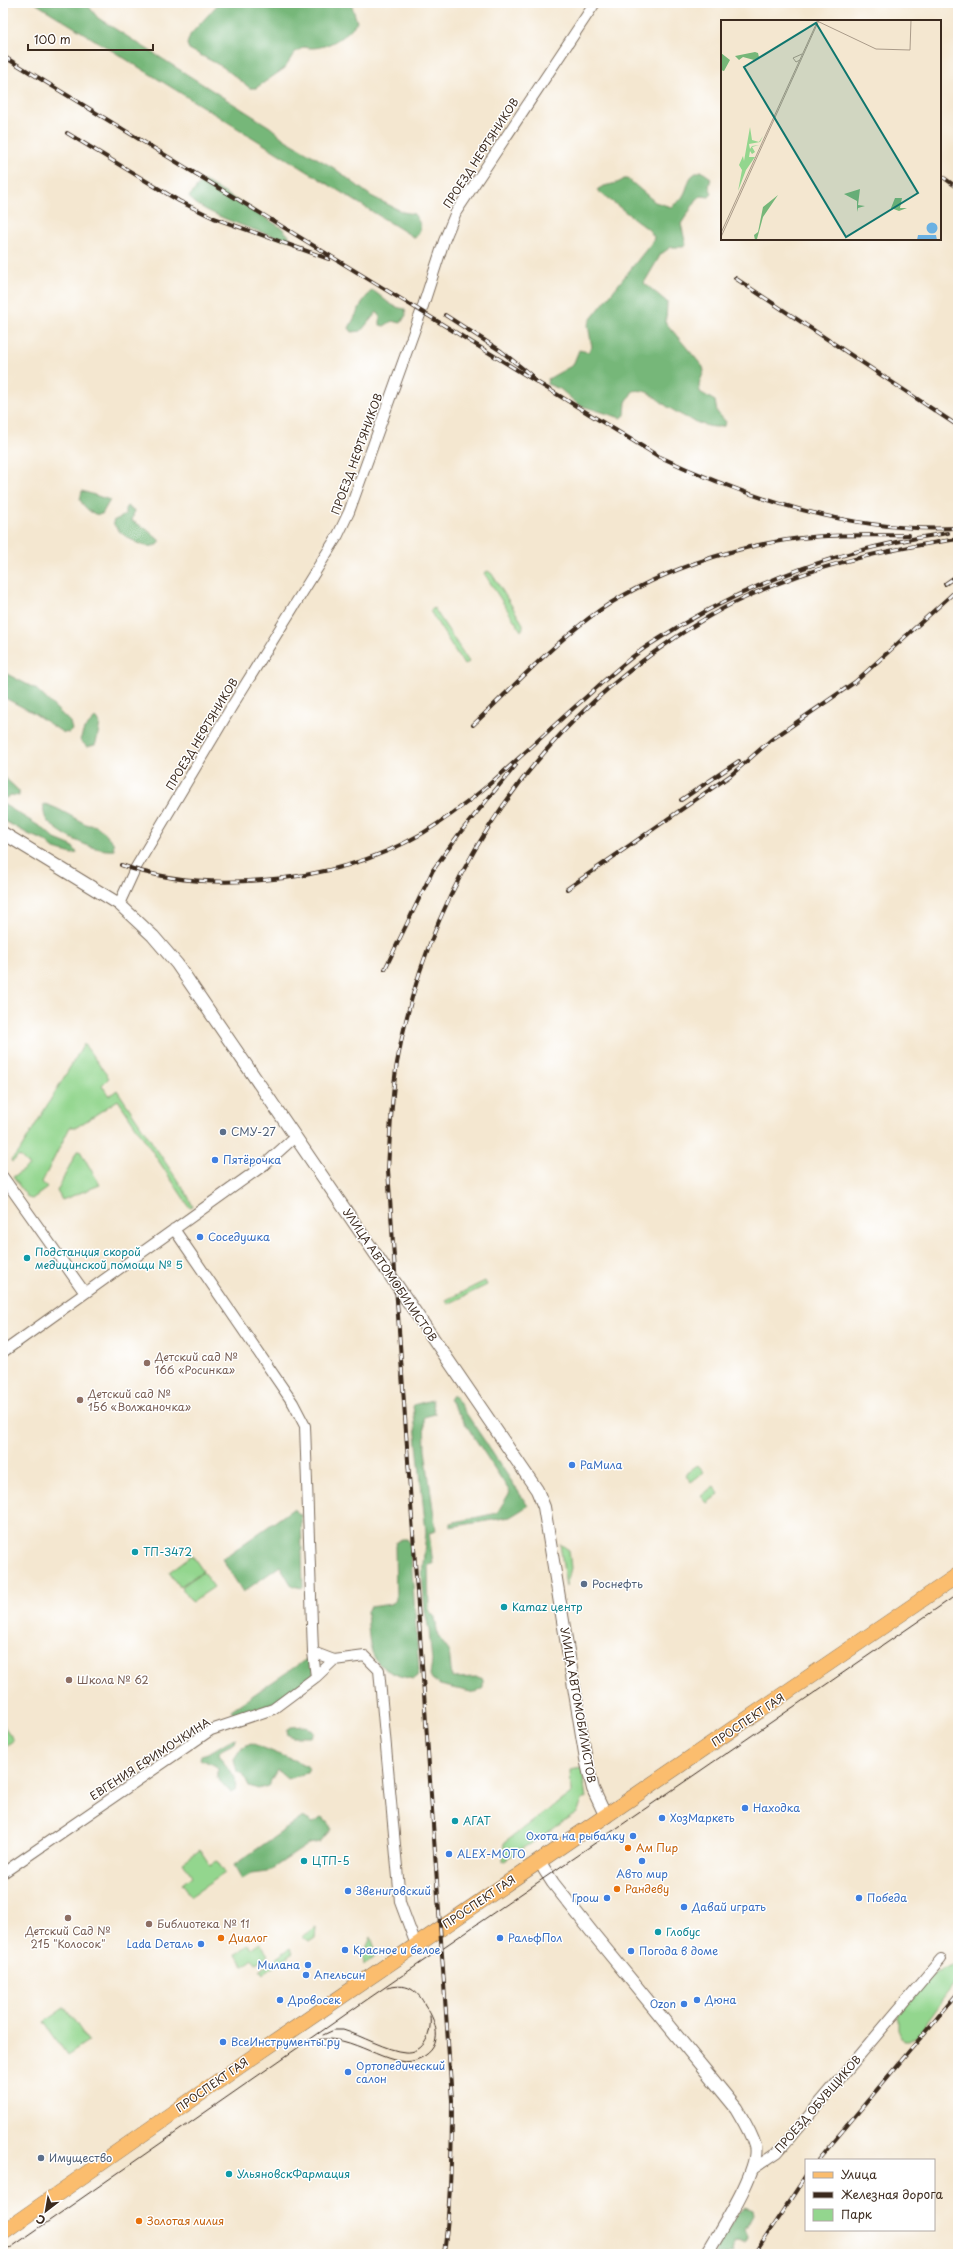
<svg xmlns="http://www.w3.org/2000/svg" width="961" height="2257" font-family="'Playpen Sans',sans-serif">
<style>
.green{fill:#93d68e;stroke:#678056}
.forest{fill:#76b779;stroke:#58704c}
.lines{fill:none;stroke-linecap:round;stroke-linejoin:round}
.minor-casing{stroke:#7c6c5c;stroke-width:12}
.tertiary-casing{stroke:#7c6c5c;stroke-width:14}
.primary-casing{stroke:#7c6c5c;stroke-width:16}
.minor{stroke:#fff;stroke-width:10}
.tertiary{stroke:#fff;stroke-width:12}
.primary{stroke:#fbbd6e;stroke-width:15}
.tram{stroke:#3b2a1e;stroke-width:1}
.rail-casing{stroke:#3b2a1e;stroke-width:4}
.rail{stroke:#fff;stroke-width:2.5;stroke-dasharray:8;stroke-linecap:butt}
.service-dot{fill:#5c6f8a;stroke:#fff;stroke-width:1.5}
.shop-dot{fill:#3f7fe0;stroke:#fff;stroke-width:1.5}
.culture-dot{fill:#0f9aa8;stroke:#fff;stroke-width:1.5}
.education-dot{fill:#8d6e63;stroke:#fff;stroke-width:1.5}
.food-dot{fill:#e8710a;stroke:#fff;stroke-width:1.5}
.labels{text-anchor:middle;stroke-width:3;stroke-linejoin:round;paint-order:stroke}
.street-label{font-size:11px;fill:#3b2a1e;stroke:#fff}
.service-label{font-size:11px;fill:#4e5e75;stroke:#fff;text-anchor:start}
.shop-label{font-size:11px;fill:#366cbe;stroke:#fff;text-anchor:start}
.culture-label{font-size:11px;fill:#0d838f;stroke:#fff;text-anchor:start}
.education-label{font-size:11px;fill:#785e54;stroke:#fff;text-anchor:start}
.food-label{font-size:11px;fill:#c56008;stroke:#fff;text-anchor:start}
.inset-road{fill:none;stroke:#aa9b89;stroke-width:1}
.view{fill:#0f766e;fill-opacity:0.15;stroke:#0f766e;stroke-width:2}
.inset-edge{fill:none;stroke:#3b2a1e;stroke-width:2}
</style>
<rect width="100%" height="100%" fill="#fff"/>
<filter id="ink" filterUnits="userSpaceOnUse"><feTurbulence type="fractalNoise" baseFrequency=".025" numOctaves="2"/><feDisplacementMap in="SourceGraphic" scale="8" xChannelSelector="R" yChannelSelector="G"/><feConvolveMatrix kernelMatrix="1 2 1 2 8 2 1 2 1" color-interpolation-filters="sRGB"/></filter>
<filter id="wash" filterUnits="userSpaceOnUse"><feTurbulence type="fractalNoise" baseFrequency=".012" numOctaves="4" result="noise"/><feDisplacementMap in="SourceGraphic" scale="16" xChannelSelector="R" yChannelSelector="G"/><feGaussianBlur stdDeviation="0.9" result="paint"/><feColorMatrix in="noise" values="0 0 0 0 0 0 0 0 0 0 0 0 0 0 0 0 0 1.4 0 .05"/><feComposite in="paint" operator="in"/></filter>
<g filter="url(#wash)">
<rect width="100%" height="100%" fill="#f4e7d0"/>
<!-- green -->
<path class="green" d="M488,571L492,574L523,624V628L521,631L484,573Z
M434,608L469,662L464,665L430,611Z
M84,1044L109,1078L102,1085L109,1096L117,1090L188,1196L193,1207L190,1208L118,1100L77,1127H70L42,1182L47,1188L32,1199L28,1198L13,1177L29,1166L19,1156L12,1162L11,1160L19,1152Z
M77,1151H80L100,1185L62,1200L57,1191Z
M485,1281L487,1285L448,1304L446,1300Z
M698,1465L704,1472L691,1482L685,1474Z
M714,1486L719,1494L707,1503L701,1496Z
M560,1544L569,1550L571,1568L566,1587Z
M192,1555L203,1571L179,1587L169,1572Z
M203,1572L214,1587L192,1602L181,1587Z
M3,1725L14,1740L3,1748Z
M582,1768L586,1799H583L577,1813L503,1862L504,1843L571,1793L570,1770Z
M200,1850L210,1865L217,1861L225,1873L191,1896L182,1884L192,1876L183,1862Z
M316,1927L315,1938L309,1942L302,1937Z
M371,1937L377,1955L364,1964L363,1955Z
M260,1943L268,1955L256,1963L253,1959L244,1966L236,1954L248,1945L251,1949Z
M290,1948L293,1953L263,1974L260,1970Z
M958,1963V1978L927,2021L920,2034L909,2041H904L898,2029V2016L935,1972Z
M65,2007L88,2041L67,2055L44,2022Z"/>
<!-- forest -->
<path class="forest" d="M35,3H86L98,18L270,127L284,139L334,168L371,196L403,212L414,214C421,224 423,228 415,238Z
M219,3H351L357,22C346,37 323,52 304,47L294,53L285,68L256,88H250L223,67L189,49L187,44L190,35Z
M701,171L711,178L709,186L712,194L709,197L701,196L697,199L681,224L686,245L683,247H671L661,254L644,283L667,302L666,323L703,367L704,371L699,384L700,392L715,401L717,412L726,422L724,426C708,431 682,416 668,407C656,399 649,388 633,391L626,402L625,415L621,418L579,405L560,389L547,384L548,379L573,365L579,350L588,352L592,347L588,325L591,319L653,241L654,237L649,230L597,190C605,183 616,186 624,179H628L655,202L671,207C675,204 681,200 683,196C690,185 686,175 701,171Z
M205,181L282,228L290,237L288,240C267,235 200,213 189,197L201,182Z
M372,290C385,298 389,307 405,309L406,315L401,323L392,321L384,326L380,325V316L377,312L361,331L352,332L349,328L363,301Z
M82,491L110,500L102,514C93,517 84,507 80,500Z
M127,506L134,511L132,521L145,528L159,540V544C154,546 151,547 146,546C136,544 114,531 113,521L125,515V509Z
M3,672L36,689L70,722L72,730L69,733L62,732L32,712L3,697Z
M95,718L100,723C99,728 97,742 95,745L87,747L80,740L84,729Z
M3,776L19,791V796L11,795L6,798L3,796Z
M3,804L44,829L55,839L72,846L77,853L72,854L54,849L45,841L28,834L3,820Z
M44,804C58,807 73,818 86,824C89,826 94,824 98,827C103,831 108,837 113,842L114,850C94,852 63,836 48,822C44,817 43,810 44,804Z
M454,1395L528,1506L510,1517L450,1527V1523L497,1513L510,1492L449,1399Z
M432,1400L435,1414L424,1417L425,1450L436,1531L429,1533L433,1564L428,1565L429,1611L435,1617L438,1636L449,1651L452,1678L478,1677L483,1679V1688L475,1693L440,1685L432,1679L430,1675L432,1661L429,1630L425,1612L422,1575L426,1532L413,1405Z
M293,1509L301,1515L303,1588L292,1586L280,1566L243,1592L222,1559Z
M402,1539H407L410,1543L419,1670L417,1676L413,1679C367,1670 370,1650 367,1611L370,1607L391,1604L396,1600L395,1546L396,1542Z
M311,1656L314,1676L272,1707L237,1719L231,1710Z
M306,1726L314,1732L311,1737H293L288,1735L287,1730L291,1727Z
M236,1738L235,1743L221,1750L219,1754C224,1766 239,1777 235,1790L230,1792L217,1778L218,1769L214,1765L200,1759L201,1755C215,1752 223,1742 236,1738Z
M251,1743L306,1765L309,1769L307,1773L287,1779L277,1770L268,1786L258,1789L249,1786L243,1774L237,1772L234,1759L242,1747Z
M303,1817L313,1823L321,1818L329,1823L331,1829L320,1842L309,1844L267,1872L251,1874L242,1879L234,1865Z
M745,2207L752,2210L753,2215L745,2230L748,2237L747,2241L745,2243L736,2242L732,2250L733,2254H714L735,2216Z"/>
</g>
<g filter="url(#ink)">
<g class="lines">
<defs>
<path id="minor" d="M119,904L135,869L232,706L338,535L349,512L421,312L444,241L456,212L595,3
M3,1177L85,1293
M174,1229L293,1403L305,1426L313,1652L316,1677L334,1660L365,1656L379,1670L399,1889L400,1902L416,1945
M3,1352L264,1165L295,1137
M313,1652L334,1660
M3,1873L211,1730L273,1709L316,1677
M753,2169L778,2152L941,1959"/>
<path id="tertiary" d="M3,833L119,904L153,936L177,964L537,1490L544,1507L586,1759L593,1789L606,1817
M539,1861L553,1883L595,1936L736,2108C743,2120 751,2132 755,2146C761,2169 719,2232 707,2254"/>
<path id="primary" d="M3,2232L247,2061L958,1575"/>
</defs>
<!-- minor casing -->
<use href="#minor" class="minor-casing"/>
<!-- tertiary casing -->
<use href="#tertiary" class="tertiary-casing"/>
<!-- primary casing -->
<use href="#primary" class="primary-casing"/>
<!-- minor -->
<use href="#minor" class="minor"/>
<!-- tertiary -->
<use href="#tertiary" class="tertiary"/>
<!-- primary -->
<use href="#primary" class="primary"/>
<!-- tram -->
<path class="tram" d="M323,2035L334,2030H343C360,2035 388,2051 405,2052C425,2054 432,2032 430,2016
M316,2040C352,2032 389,2070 416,2060C444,2050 439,2025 425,2005C422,1999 418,1993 411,1989C404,1985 395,1986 387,1988
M3,2253L365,2001L958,1594"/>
<defs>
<path id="rail" d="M3,56L658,456C752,500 852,533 958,528
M67,133L179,201L214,218L329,259
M940,175L958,188
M735,278L958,426
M445,315L501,351L532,376
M945,584L958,575
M473,725C511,689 547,650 589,618C647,574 739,543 812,537C844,534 876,536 909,535
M681,800L739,761
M121,865C166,881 216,884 263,880C319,876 375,861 423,833C480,799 528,748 577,705C601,684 623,662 649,645C740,585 841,548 948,533
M567,889L731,775L771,740L855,682L958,589
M385,969L433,870L459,834L516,765
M818,2160L958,1993
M444,2254C451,2202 452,2152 452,2100L388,1170C390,1135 391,1099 397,1063C427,892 525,739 669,642C691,627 714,612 738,601C807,567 882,550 958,539
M754,2254L806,2176"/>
</defs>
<!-- rail casing -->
<use href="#rail" class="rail-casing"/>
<!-- rail -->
<use href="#rail" class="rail"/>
</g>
</g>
<!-- markers -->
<g class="service-dot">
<circle cx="223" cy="1132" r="4"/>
<circle cx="584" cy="1584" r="4"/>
<circle cx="41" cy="2158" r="4"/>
</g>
<g class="shop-dot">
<circle cx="215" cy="1160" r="4"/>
<circle cx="200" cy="1237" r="4"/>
<circle cx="572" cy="1465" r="4"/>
<circle cx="745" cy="1808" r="4"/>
<circle cx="662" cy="1818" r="4"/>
<circle cx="633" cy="1836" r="4"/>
<circle cx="449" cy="1854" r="4"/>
<circle cx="642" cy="1861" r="4"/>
<circle cx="348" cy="1891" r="4"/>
<circle cx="607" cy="1898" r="4"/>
<circle cx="859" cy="1898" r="4"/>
<circle cx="684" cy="1907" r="4"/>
<circle cx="500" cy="1938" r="4"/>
<circle cx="201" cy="1944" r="4"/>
<circle cx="345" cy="1950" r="4"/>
<circle cx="631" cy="1951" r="4"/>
<circle cx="308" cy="1965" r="4"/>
<circle cx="306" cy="1975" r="4"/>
<circle cx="280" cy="2000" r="4"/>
<circle cx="697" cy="2000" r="4"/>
<circle cx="684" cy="2004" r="4"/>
<circle cx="223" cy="2042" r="4"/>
<circle cx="348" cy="2072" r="4"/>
</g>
<g class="culture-dot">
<circle cx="27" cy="1258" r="4"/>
<circle cx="135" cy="1552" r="4"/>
<circle cx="504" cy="1607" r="4"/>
<circle cx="455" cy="1821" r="4"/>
<circle cx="304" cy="1861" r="4"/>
<circle cx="658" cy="1932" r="4"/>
<circle cx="229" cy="2174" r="4"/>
</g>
<g class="education-dot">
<circle cx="147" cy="1363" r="4"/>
<circle cx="80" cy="1400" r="4"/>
<circle cx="69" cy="1680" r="4"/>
<circle cx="68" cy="1918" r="4"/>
<circle cx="149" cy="1924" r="4"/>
</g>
<g class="food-dot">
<circle cx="628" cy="1848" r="4"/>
<circle cx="617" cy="1889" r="4"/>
<circle cx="221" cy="1938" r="4"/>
<circle cx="139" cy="2221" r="4"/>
</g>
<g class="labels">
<!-- street labels -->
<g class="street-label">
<text transform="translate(481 153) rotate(-57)" y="4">ПРОЕЗД НЕФТЯНИКОВ</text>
<text transform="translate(357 454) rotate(-70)" y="4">ПРОЕЗД НЕФТЯНИКОВ</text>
<text transform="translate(202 734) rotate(-59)" y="4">ПРОЕЗД НЕФТЯНИКОВ</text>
<text transform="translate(390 1275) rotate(56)" y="4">УЛИЦА АВТОМОБИЛИСТОВ</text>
<text transform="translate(578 1705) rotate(80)" y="4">УЛИЦА АВТОМОБИЛИСТОВ</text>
<text transform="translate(748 1720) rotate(-34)" y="4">ПРОСПЕКТ ГАЯ</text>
<text transform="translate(150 1759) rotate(-33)" y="4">ЕВГЕНИЯ ЕФИМОЧКИНА</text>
<text transform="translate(479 1902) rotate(-34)" y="4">ПРОСПЕКТ ГАЯ</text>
<text transform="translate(212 2085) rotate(-35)" y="4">ПРОСПЕКТ ГАЯ</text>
<text transform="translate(818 2104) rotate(-49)" y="4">ПРОЕЗД ОБУВЩИКОВ</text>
</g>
<!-- service labels -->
<g class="service-label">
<text x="231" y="1136">СМУ-27</text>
<text x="592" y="1588">Роснефть</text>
<text x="49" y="2162">Имущество</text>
</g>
<!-- shop labels -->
<g class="shop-label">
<text x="223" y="1164">Пятёрочка</text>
<text x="208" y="1241">Соседушка</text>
<text x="580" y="1469">РаМила</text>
<text x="753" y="1812">Находка</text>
<text x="670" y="1822">ХозМаркеть</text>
<text x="625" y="1840" text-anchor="end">Охота на рыбалку</text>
<text x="457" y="1858">ALEX-MOTO</text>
<text x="642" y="1878" text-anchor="middle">Авто мир</text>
<text x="356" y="1895">Звениговский</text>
<text x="599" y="1902" text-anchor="end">Грош</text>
<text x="867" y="1902">Победа</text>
<text x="692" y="1911">Давай играть</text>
<text x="508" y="1942">РальфПол</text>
<text x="193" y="1948" text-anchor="end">Lada Dеталь</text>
<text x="353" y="1954">Красное и белое</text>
<text x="639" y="1955">Погода в доме</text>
<text x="300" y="1969" text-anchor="end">Милана</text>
<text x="314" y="1979">Апельсин</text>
<text x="288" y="2004">Дровосек</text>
<text x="705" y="2004">Дюна</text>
<text x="676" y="2008" text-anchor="end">Ozon</text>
<text x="231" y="2046">ВсеИнструменты.ру</text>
<text x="356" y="2070">Ортопедический<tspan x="356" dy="13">салон</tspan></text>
</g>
<!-- culture labels -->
<g class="culture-label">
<text x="35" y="1256">Подстанция скорой<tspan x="35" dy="13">медицинской помощи № 5</tspan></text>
<text x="143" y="1556">ТП-3472</text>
<text x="512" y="1611">Kamaz центр</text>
<text x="463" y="1825">АГАТ</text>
<text x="312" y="1865">ЦТП-5</text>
<text x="666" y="1936">Глобус</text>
<text x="237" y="2178">УльяновскФармация</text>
</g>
<!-- education labels -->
<g class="education-label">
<text x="155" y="1361">Детский сад №<tspan x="155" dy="13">166 «Росинка»</tspan></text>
<text x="88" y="1398">Детский сад №<tspan x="88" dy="13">156 «Волжаночка»</tspan></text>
<text x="77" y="1684">Школа № 62</text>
<text x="157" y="1928">Библиотека № 11</text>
<text x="68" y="1935" text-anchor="middle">Детский Сад №<tspan x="68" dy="13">215 "Колосок"</tspan></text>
</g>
<!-- food labels -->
<g class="food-label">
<text x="636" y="1852">Ам Пир</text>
<text x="625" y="1893">Рандеву</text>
<text x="229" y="1942">Диалог</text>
<text x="147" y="2225">Золотая лилия</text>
</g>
</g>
<!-- overview -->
<g transform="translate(721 20)">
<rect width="220" height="220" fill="#f4e7d0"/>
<path d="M29,107L31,120L38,122L42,116L39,122L28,124L29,129L31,126L38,125L31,127L34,132L31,134L29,131L28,137H34L25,150L17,171L21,150L18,145L22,136L23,141Z" fill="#93d68e"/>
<path d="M34,32L37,33L38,37L33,40L22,37L18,40L14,36ZM0,33L9,40L3,51L0,50ZM139,169L137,185L144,186L137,188L136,192V181L123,174ZM57,175L42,197L36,219L34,220L33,215L37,212L42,187ZM174,178H181L179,188H186L178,191L170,188Z" fill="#76b779"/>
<path d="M205.5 208a5.5 5.5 0 1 1 11 0a5.5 5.5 0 1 1-11 0ZM197,215H215L216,220H196Z" fill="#6bb1e2"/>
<path class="inset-road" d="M94,0L155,29L189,30L190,0M79,40L75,42L72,38L81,34M0,213L97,0M0,217L98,0"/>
<path class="view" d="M95,3L197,173L125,217L23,47Z"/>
<rect width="220" height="220" class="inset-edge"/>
</g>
<!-- margin -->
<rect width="961" height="2257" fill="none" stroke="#fff" stroke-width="16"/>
<!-- legend -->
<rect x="805" y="2159" width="130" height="72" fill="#ffffff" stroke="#b1aaa5"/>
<rect x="813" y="2172" width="20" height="6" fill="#fbbd6e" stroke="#b1aaa5"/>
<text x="841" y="2179" font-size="12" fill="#3b2a1e">Улица</text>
<rect x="813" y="2192" width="20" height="6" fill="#3b2a1e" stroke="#b1aaa5"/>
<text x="841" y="2199" font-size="12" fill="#3b2a1e">Железная дорога</text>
<rect x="813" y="2209" width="20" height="12" fill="#93d68e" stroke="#b1aaa5"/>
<text x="841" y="2219" font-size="12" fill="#3b2a1e">Парк</text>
<!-- north arrow -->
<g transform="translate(46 2211) rotate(211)" stroke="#ffffff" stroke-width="3" paint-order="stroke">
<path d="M0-3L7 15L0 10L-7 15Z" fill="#3b2a1e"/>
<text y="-6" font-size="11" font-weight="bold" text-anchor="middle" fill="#3b2a1e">С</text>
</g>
<!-- scale -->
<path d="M28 44v6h125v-6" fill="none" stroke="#3b2a1e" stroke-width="2"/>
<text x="34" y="44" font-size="12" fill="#3b2a1e" stroke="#ffffff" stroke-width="3" paint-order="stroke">100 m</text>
</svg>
